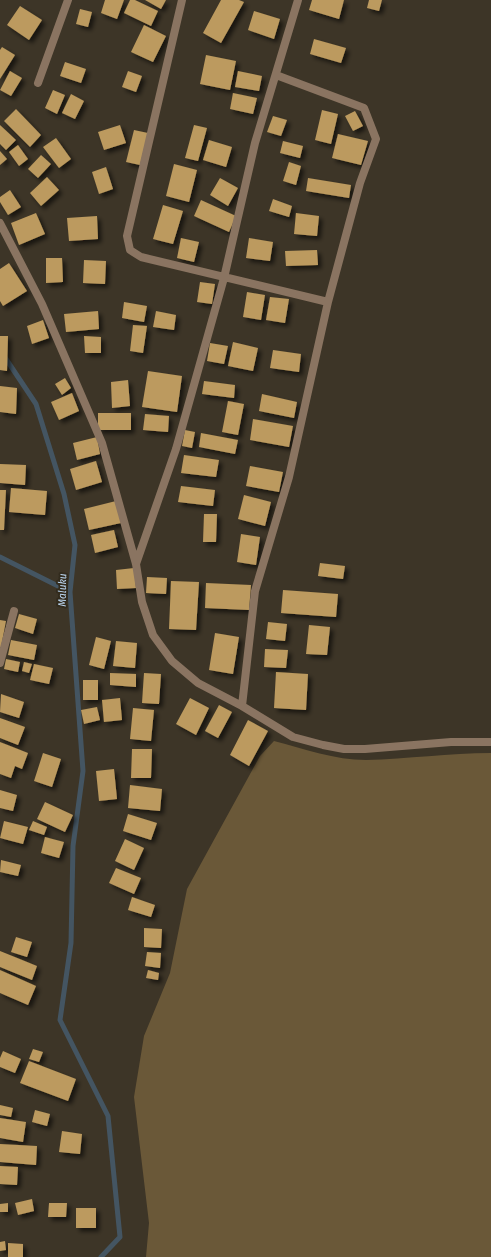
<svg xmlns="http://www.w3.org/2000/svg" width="491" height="1257" font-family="'Fira Sans Condensed',sans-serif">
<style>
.green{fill:#6a5838}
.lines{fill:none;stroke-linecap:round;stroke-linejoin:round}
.stream{stroke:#445562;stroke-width:5}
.building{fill:#bc9a5e;filter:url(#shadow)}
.minor{stroke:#8a7461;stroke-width:8}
.labels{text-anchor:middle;stroke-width:4;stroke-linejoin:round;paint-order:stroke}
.water-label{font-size:11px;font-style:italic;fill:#bdd8f3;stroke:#322b1d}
</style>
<defs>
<filter id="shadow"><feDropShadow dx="3.5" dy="3.5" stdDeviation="2" flood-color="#0009"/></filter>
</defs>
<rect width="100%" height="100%" fill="#3d3527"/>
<!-- green -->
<path class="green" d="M274,741C304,749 335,760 366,760C408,759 449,753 491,753V1257H146L149,1223L134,1097L144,1036L170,973L187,889L260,756Z"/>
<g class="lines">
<!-- stream -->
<path class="stream" d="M0,350L36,404L64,494L75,545L70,592L83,771L73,846L71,943L60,1020L108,1116L120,1237L101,1257
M0,557L70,592"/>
</g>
<!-- building -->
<path class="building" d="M105,0H124L117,19L101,13Z
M130,0H135L158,11L151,26L124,13Z
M145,0H166L161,9Z
M221,0H239L244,2L221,43L203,33Z
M312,0H344L339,19L309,10Z
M369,0H382L379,11L367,8Z
M20,6L42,20L29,40L7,25Z
M80,9L92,12L88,27L76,24Z
M254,11L280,19L274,39L248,30Z
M144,25L166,36L153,62L131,52Z
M314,39L346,48L341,63L310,54Z
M2,47L15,55L0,79V50Z
M206,55L236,61L230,90L200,84Z
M65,62L86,69L81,83L60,76Z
M10,71L22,78L11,96L0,90Z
M128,71L142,76L136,92L122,87Z
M238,71L262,76L259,91L235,87Z
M53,90L65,95L57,114L45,108Z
M233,93L257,98L253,114L230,109Z
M71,94L84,101L75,119L62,113Z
M16,109L41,135L30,147L4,121Z
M322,110L338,114L331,144L315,140Z
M355,111L363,126L353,131L345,116Z
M273,116L287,120L281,136L267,132Z
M0,125L16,140L6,150L0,144Z
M120,125L126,143L104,150L98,132Z
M194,125L207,128L198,161L185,158Z
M134,130L148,133L140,165L126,162Z
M338,134L368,141L361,165L332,158Z
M56,138L71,159L59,168L43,147Z
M209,140L232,147L226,167L203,160Z
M283,141L303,146L300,158L280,153Z
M18,145L28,159L19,166L9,152Z
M0,151L7,159L0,165Z
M41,155L51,164L38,178L28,169Z
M289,162L301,166L296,185L283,181Z
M174,164L197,170L189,202L166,196Z
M106,167L113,189L99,194L92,172Z
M47,177L59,190L41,206L30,193Z
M220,178L238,188L228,206L210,195Z
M308,178L351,185L349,198L306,191Z
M10,190L21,207L8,215L0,202V197Z
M273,199L292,206L289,217L269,211Z
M201,200L236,216L229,232L194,216Z
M163,205L183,211L173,244L153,239Z
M36,213L45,234L19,245L11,223Z
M296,213L319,216L317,236L294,234Z
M97,216L98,239L69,241L67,218Z
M181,238L199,242L194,262L177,258Z
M249,238L273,242L270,261L246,258Z
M317,250L318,265L286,266L285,251Z
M46,258H62L63,282L46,283Z
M84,260L106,261L105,284L83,283Z
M9,263L27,291L3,306L0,301V269Z
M200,282L215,284L212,304L197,302Z
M247,292L265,295L261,320L243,317Z
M270,297L289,299L285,323L266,320Z
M124,302L147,306L144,322L122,318Z
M98,311L99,329L66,332L64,314Z
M156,311L176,315L174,330L153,327Z
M43,320L49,338L32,344L27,326Z
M133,325L147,326L143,353L130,351Z
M0,336H8L7,371L0,370Z
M84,336L101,337V353H85Z
M233,342L258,348L253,371L228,366Z
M210,343L228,346L224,364L207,361Z
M273,350L301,354L299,372L270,368Z
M148,371L182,376L177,412L142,407Z
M65,378L71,388L62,395L55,384Z
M128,380L130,406L112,408L111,382Z
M204,381L235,385L234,398L202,394Z
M0,386L17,388L16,414L0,412Z
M72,393L79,411L59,420L51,402Z
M262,394L297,402L294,418L259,411Z
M228,401L244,404L238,435L222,432Z
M98,413H131V430H98Z
M145,414L169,416L168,432L143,430Z
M253,419L293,426L289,447L250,440Z
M185,430L195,432L192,448L182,446Z
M201,433L238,440L235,454L199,447Z
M97,437L100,454L77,460L73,443Z
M184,455L219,460L216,477L181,473Z
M96,461L102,482L76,490L70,469Z
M0,464L26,465L25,485L0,483Z
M250,466L283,472L279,492L246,486Z
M181,486L215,490L213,506L178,502Z
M11,488L47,491L45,515L9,512Z
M0,490H6L4,530H0Z
M244,495L271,502L265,526L238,519Z
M116,501L121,523L89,530L84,509Z
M204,514H217L216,542H203Z
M114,530L118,547L95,553L91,535Z
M241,534L260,537L256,565L237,562Z
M320,563L345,566L343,579L318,576Z
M134,568L136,588L117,589L116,570Z
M147,577L167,578L166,594L146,593Z
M171,581L199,582L196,630L169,629Z
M206,583L251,585L249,610L205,608Z
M283,590L338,594L336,617L281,613Z
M19,614L37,619L33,634L15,628Z
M0,620L6,621L1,647H0Z
M268,622L287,624L285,641L266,639Z
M309,625L330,627L327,655L306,654Z
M215,633L239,637L233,674L209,670Z
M96,637L111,641L104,669L89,665Z
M11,640L37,645L34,660L8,655Z
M116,641L137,643L135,668L113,666Z
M265,649L288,650L286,668L264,667Z
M6,659L20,662L18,672L4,669Z
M24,662L32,664L29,673L22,671Z
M34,664L53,668L49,684L30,680Z
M276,672L308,674L306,710L274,708Z
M110,673L136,674V687L110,685Z
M144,673L161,674L159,704L142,703Z
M83,680H98V700H83Z
M1,694L24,702L19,718L0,712Z
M120,698L122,720L104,722L102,700Z
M190,698L209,708L196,735L176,724Z
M219,705L232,712L218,738L205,731Z
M97,707L100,720L84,724L81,710Z
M133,708L154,710L151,741L130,739Z
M0,718L25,727L18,745L0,738Z
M248,720L268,731L249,766L230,755Z
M0,742L28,753L22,769L15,766L11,778L0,774Z
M132,749H152L151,778H131Z
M43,753L61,759L52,787L34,781Z
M114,769L117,799L99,801L96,771Z
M130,785L162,789L160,811L128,808Z
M0,790L17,795L13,811L0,808Z
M45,802L73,815L65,832L37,819Z
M128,814L157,823L151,840L123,831Z
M4,821L28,827L23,844L0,838Z
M33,821L47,827L44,835L29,830Z
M45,837L64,842L59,858L41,853Z
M125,839L144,848L134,870L115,861Z
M1,860L21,865L18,876L0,872Z
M116,868L141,878L134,894L109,883Z
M132,897L155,905L151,917L128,910Z
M144,928L162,929L161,948L144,947Z
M16,937L32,942L27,957L11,952Z
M0,951L37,966L32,980L0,967Z
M147,952L161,953L160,968L145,966Z
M0,970L36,986L28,1005L0,993Z
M148,970L159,973L158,980L146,978Z
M33,1049L43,1052L39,1062L29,1059Z
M3,1051L21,1059L15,1073L0,1067V1058Z
M29,1061L76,1079L68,1101L20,1083Z
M0,1105L13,1108L11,1117L0,1115Z
M35,1110L50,1114L47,1126L32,1122Z
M0,1118L26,1122L23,1142L0,1138Z
M62,1131L82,1134L80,1154L59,1152Z
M0,1144L37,1146L36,1165L0,1162Z
M0,1166L18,1167L17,1185L0,1184Z
M32,1199L34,1211L18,1215L15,1203Z
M8,1203V1212H0V1204Z
M49,1203H67L66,1217H48Z
M76,1208H96V1228H76Z
M5,1241L6,1250L0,1251V1242Z
M8,1243L23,1244V1257H8Z"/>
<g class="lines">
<!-- minor -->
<path class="minor" d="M182,0L127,236L130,250L141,257L328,302
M38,83L68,0
M0,223L42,304L102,443L136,564L142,602L153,635L172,661L198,683L242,706L293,737L323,745L344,749H365L451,742H491
M136,564L176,449L224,278L255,143L298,0
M0,663L14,611
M242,706L255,591L289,477L328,302L360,183L376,139L364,108L276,75"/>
</g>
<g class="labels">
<!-- water labels -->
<g class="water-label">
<text transform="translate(62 590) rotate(-89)" y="4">Maluku</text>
</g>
</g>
</svg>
